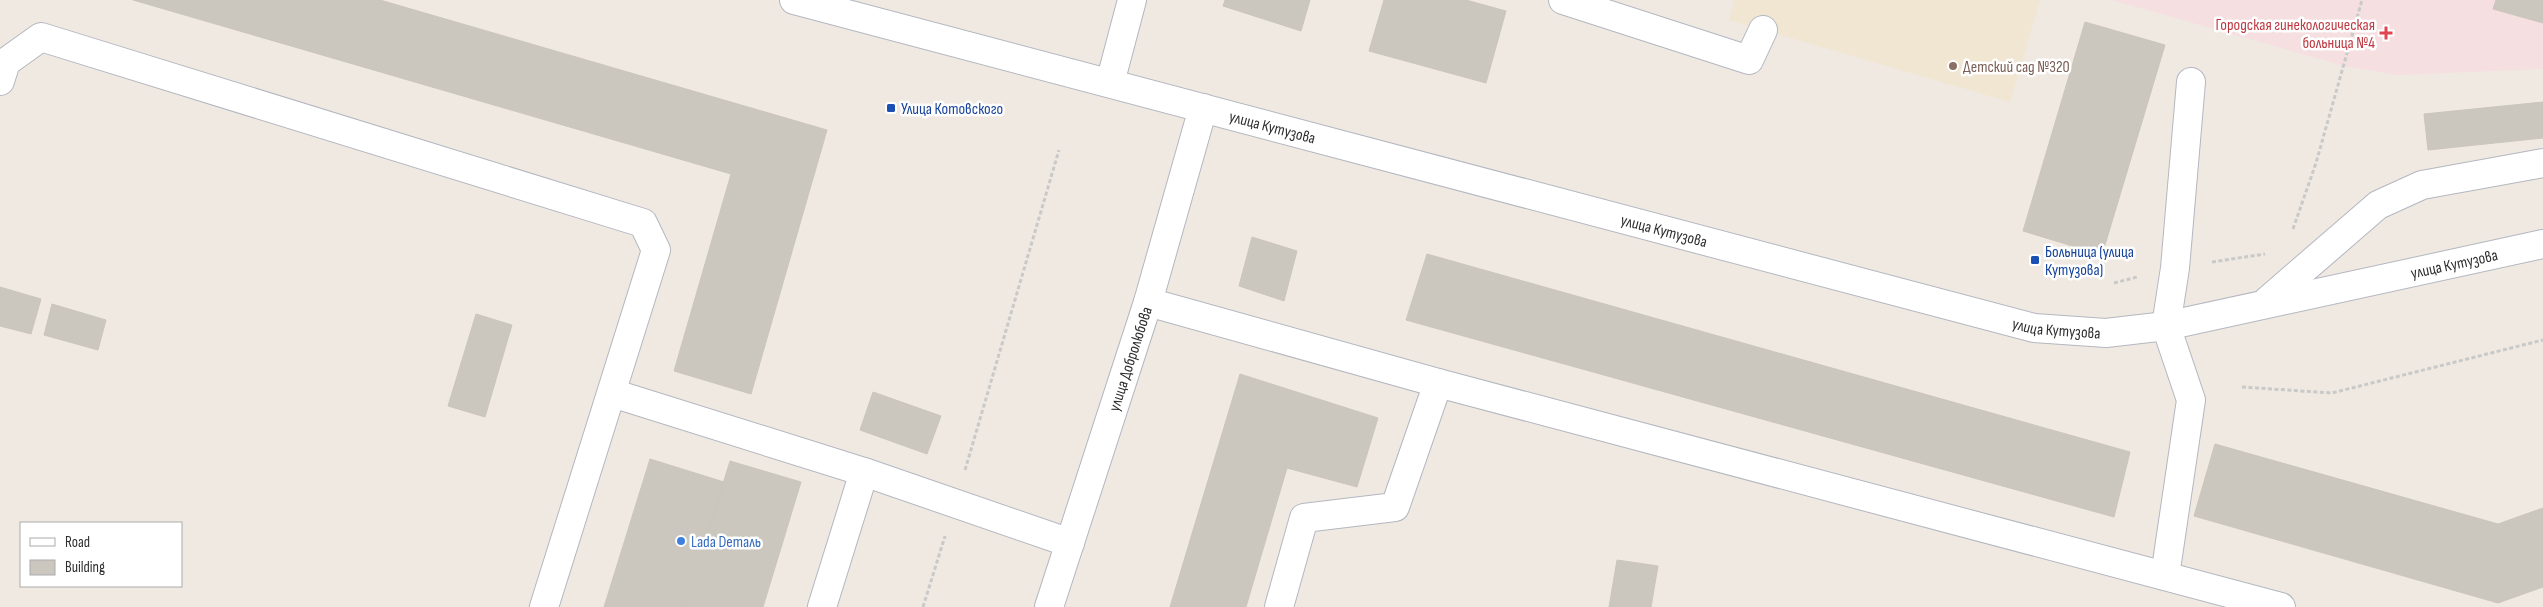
<svg xmlns="http://www.w3.org/2000/svg" width="2543" height="607" font-family="'Sofia Sans Condensed',sans-serif">
<style>
.education{fill:#f0e6d1}
.medical{fill:#f5dfe0}
.building{fill:#cbc7bf;stroke:#cbc5ba}
.lines{fill:none;stroke-linecap:round;stroke-linejoin:round}
.minor-casing{stroke:#b4b7c1;stroke-width:30}
.path{stroke:#c9c9c9;stroke-width:3;stroke-dasharray:4 2.5;stroke-linecap:butt}
.minor{stroke:#fff;stroke-width:28}
.health-dot{fill:#e0444e;stroke:#fff;stroke-width:2}
.education-dot{fill:#8d6e63;stroke:#fff;stroke-width:2}
.transit-dot{fill:#1a4fb4;stroke:#fff;stroke-width:2}
.shop-dot{fill:#3f7fe0;stroke:#fff;stroke-width:2}
.labels{text-anchor:middle;stroke-width:5;stroke-linejoin:round;paint-order:stroke}
.health-label{font-size:16px;fill:#be3a42;stroke:#fff;text-anchor:end}
.education-label{font-size:16px;fill:#785e54;stroke:#fff;text-anchor:start}
.transit-label{font-size:16px;fill:#164399;stroke:#fff;text-anchor:start}
.street-label{font-size:16px;fill:#2e2e2e;stroke:#fff}
.shop-label{font-size:16px;fill:#366cbe;stroke:#fff;text-anchor:start}
</style>
<rect width="100%" height="100%" fill="#efe9e1"/>
<!-- education -->
<path class="education" d="M1735,0H2040L2010,102L1729,20Z"/>
<!-- medical -->
<path class="medical" d="M2112,0H2543V69L2397,75L2344,66Z"/>
<!-- building -->
<path class="building" d="M133,0H380L827,130L751,394L674,371L731,174Z
M1225,0H1310L1301,31L1223,6Z
M1384,0H1466L1506,11L1486,83L1369,51Z
M2496,0H2543V23L2493,9Z
M2085,22L2165,45L2102,255L2023,231Z
M2543,102V138L2428,150L2424,114Z
M1252,237L1297,251L1284,301L1239,286Z
M1427,254L2130,452L2114,517L1406,320Z
M0,287L41,299L31,334L0,326Z
M52,304L106,320L98,350L44,335Z
M476,314L512,325L485,417L448,406Z
M1240,374L1378,418L1357,487L1287,468L1246,607H1170Z
M873,392L941,416L927,454L860,430Z
M2215,444L2498,524L2543,508V587L2498,603L2194,516Z
M650,459L724,482L685,607H604Z
M730,461L801,482L763,607H685Z
M1617,560L1658,566L1651,607H1609Z"/>
<g class="lines">
<defs>
<g id="minor">
<path id="s1" d="M794,0L2034,328L2106,333L2166,326L2543,244"/>
<path d="M1563,0L1749,60L1763,30"/>
<path d="M0,81L6,62L41,37L643,223L656,250L544,607"/>
<path d="M1110,83L1132,0"/>
<path d="M2267,301L2378,205L2422,185L2543,163"/>
<path d="M1148,302L1438,383L2281,607"/>
<path d="M612,393L864,472L1070,543"/>
<path d="M2165,576L2191,400L2166,326L2175,268L2191,82"/>
<path d="M822,607L864,472"/>
<path id="s2" d="M1049,607L1148,302L1203,108"/>
<path d="M1279,607L1304,518L1395,507L1438,383"/>
</g>
</defs>
<!-- minor casing -->
<use href="#minor" class="minor-casing"/>
<!-- path -->
<path class="path" d="M2293,229L2316,163L2362,0
M2212,262L2265,254
M2114,283L2137,277
M2242,387L2332,393L2543,340
M965,470L1059,150
M923,607L945,536"/>
<!-- minor -->
<use href="#minor" class="minor"/>
</g>
<!-- markers -->
<path class="health-dot" d="M2383.5 25.5h5v5h5v5h-5v5h-5v-5h-5v-5h5z"/>
<circle class="education-dot" cx="1953" cy="66" r="5"/>
<g class="transit-dot">
<rect x="886" y="103" width="10" height="10" rx="2.5"/>
<rect x="2030" y="255" width="10" height="10" rx="2.5"/>
</g>
<circle class="shop-dot" cx="681" cy="541" r="5"/>
<g class="labels">
<!-- health labels -->
<g class="health-label">
<text x="2375" y="30">Городская гинекологическая<tspan x="2375" dy="18">больница №4</tspan></text>
</g>
<!-- education labels -->
<g class="education-label">
<text x="1963" y="72">Детский сад №320</text>
</g>
<!-- transit labels -->
<g class="transit-label">
<text x="901" y="114">Улица Котовского</text>
<text x="2045" y="257">Больница (улица<tspan x="2045" dy="18">Кутузова)</tspan></text>
</g>
<!-- street labels -->
<g class="street-label">
<text dy="6" stroke="none"><textPath href="#s1" startOffset="495">улица Кутузова</textPath></text>
<text dy="6" stroke="none"><textPath href="#s1" startOffset="900">улица Кутузова</textPath></text>
<text dy="6" stroke="none"><textPath href="#s1" startOffset="1710">улица Кутузова</textPath></text>
<text dy="6" stroke="none"><textPath href="#s1" startOffset="1305">улица Кутузова</textPath></text>
<text dy="6" stroke="none"><textPath href="#s2" startOffset="261">улица Добролюбова</textPath></text>
</g>
<!-- shop labels -->
<g class="shop-label">
<text x="691" y="547">Lada Dеталь</text>
</g>
</g>
<!-- legend -->
<rect x="20" y="522" width="162" height="65" fill="#ffffff" stroke="#ababab"/>
<rect x="30" y="538" width="25" height="8" fill="#ffffff" stroke="#ababab"/>
<text x="65" y="547" font-size="15" fill="#2e2e2e">Road</text>
<rect x="30" y="560" width="25" height="15" fill="#cbc7bf" stroke="#ababab"/>
<text x="65" y="572" font-size="15" fill="#2e2e2e">Building</text>
</svg>
